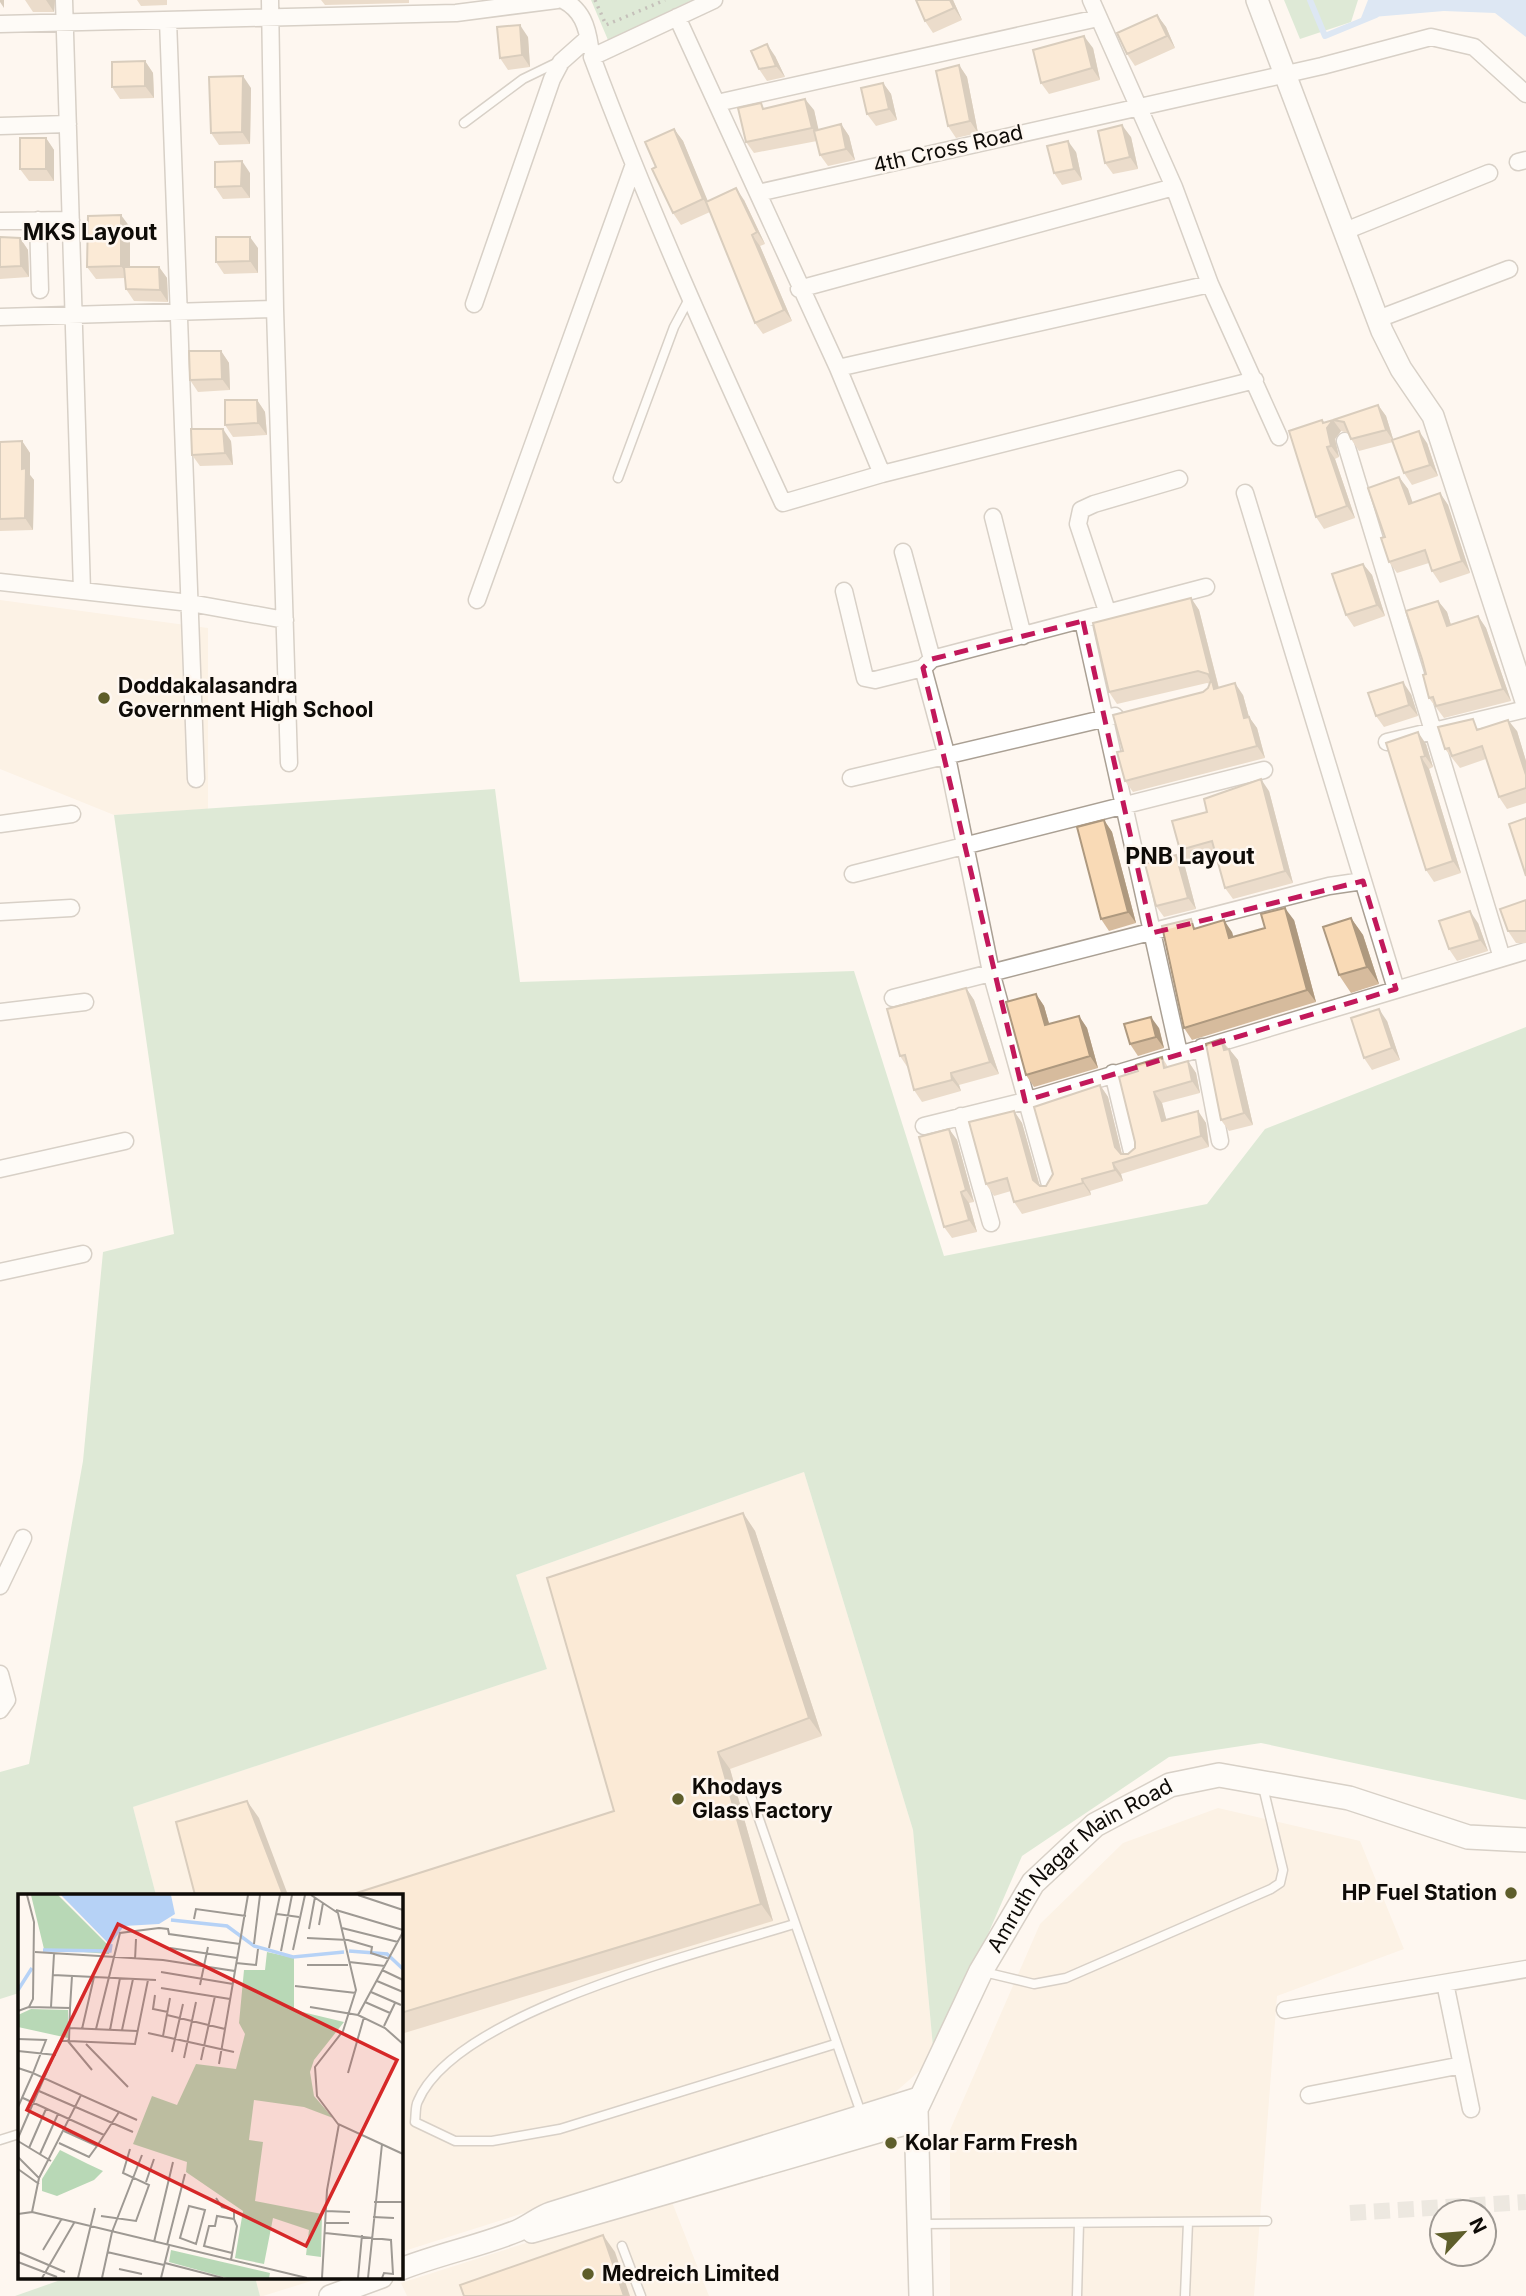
<svg xmlns="http://www.w3.org/2000/svg" width="1526" height="2296" font-family="Inter,sans-serif">
<style>
.built{fill:#fbead7}
.green{fill:#b8d8b6}
.water{fill:#b6d2f6}
.lines{fill:none;stroke-linecap:round;stroke-linejoin:round}
.stream{stroke:#b6d2f6;stroke-width:6}
.minor-tunnel{stroke:#dad4cd;stroke-width:16;stroke-dasharray:16 8;stroke-linecap:butt}
.service-casing{stroke:#aaa094;stroke-width:11}
.minor-casing{stroke:#aaa094;stroke-width:19}
.tertiary-casing{stroke:#aaa094;stroke-width:24}
.secondary-casing{stroke:#aaa094;stroke-width:26}
.path{stroke:#827d78;stroke-width:3.5;stroke-dasharray:2 5;stroke-linecap:butt}
.service{stroke:#fff;stroke-width:8}
.minor{stroke:#fff;stroke-width:16}
.tertiary{stroke:#fff;stroke-width:21}
.secondary{stroke:#fff;stroke-width:23}
.wall{fill:#d6bb9d}
.shaded-wall{fill:#ae997f}
.building{fill:#f9dab6;stroke:#ae997f;stroke-width:2}
.marked{fill:none;stroke:#c2185b;stroke-width:5;stroke-dasharray:14 9;stroke-linejoin:round}
.poi-dot{fill:#5e5e2b;stroke:#fef7f0;stroke-width:2.5}
.labels{text-anchor:middle;stroke-width:5;stroke-linejoin:round;paint-order:stroke}
.street-label{font-size:21px;fill:#0e0b07;stroke:#fef7f0}
.poi-label{font-size:21px;font-weight:bold;fill:#0e0b07;stroke:#fef7f0;text-anchor:start}
.neighbourhood-label{font-size:23px;font-weight:bold;fill:#0e0b07;stroke:#fef7f0}
.inset-river{fill:none;stroke:#b6d2f6;stroke-width:3.5}
.inset-road{fill:none;stroke:#9e9993;stroke-width:2}
.view{fill:#d62828;fill-opacity:0.15;stroke:#d62828;stroke-width:3.5}
.inset-edge{fill:none;stroke:#0e0b07;stroke-width:3.5}
</style>
<rect width="100%" height="100%" fill="#fef7f0"/>
<!-- built -->
<path class="built" d="M0,600L208,628V809L114,815L0,769Z
M804,1472L913,1830L934,2058L890,2097L401,2252V1895H156L133,1807L547,1669L516,1575Z
M1218,1808L1360,1841L1404,1949L1277,1996L1254,2296H950V2130L1040,1924L1123,1843Z
M670,2197L709,2296H407L401,2283Z
M255,2277H324L263,2296H260Z"/>
<!-- green -->
<path class="green" d="M591,0H692L608,40Z
M1284,0H1358L1351,22L1300,39Z
M495,789L520,982L854,971L944,1256L1207,1204L1265,1129L1526,1027V1800L1261,1743L1169,1757L1022,1856L934,2058L913,1830L804,1472L516,1575L547,1669L133,1807L156,1895H19V1993L0,1999V1772L29,1764L83,1461L103,1252L174,1234L114,815Z
M69,2277H255L260,2296H15Z"/>
<!-- water -->
<path class="water" d="M1368,0H1526V37L1495,13L1444,11L1361,18Z"/>
<g class="lines">
<!-- stream -->
<path class="stream" d="M1310,0L1325,36L1376,15"/>
<!-- minor-tunnel -->
<path class="minor-tunnel" d="M1350,2213L1526,2202"/>
<defs>
<path id="service" d="M464,123L523,79L558,62
M618,478L674,327L689,299
M750,1793L861,2113
M794,1924C705,1952 456,2011 418,2101C415,2106 416,2115 415,2122L455,2141H492L560,2129L835,2044
M984,1972L1034,1984L1066,1978L1271,1889L1280,1883L1283,1870L1263,1787
M0,2140L19,2134
M920,2224L1267,2221
M622,2246L641,2296
M1077,2296L1079,2223
M1185,2296L1188,2222"/>
<path id="minor" d="M64,0L82,591
M270,0L275,309
M563,0C582,10 587,26 590,47
M714,0L592,57C649,209 715,356 783,503L882,474L1255,380
M1091,0L1174,187L1210,284L1279,437
M677,17L838,368L882,474
M168,20L196,779
M0,24L456,13L557,0
M717,103L1098,18
M0,126L68,124
M1518,162L1526,160
M758,193L1322,66L1431,37L1474,47L1526,94
M38,220L40,290
M0,221L71,220
M1345,231L1489,173
M799,289L1174,187
M474,304L552,79L561,62L588,38
M0,317L275,309L289,763
M1378,319L1509,269
M838,368L1210,284
M1345,441L1502,958
M1245,493L1396,989
M993,517L1023,636
M903,552L932,659
M0,582L190,603L285,620
M844,591L865,678L875,680L923,668
M477,600L633,167
M1108,614L1078,524L1081,510L1094,504L1179,479
M1083,621L1179,1053
M1387,742L1526,709
M851,778L1115,716
M0,824L72,814
M853,874L1264,770
M0,912L71,908
M893,998L1329,886L1363,881
M0,1012L85,1002
M1202,1047L1220,1141
M1113,1073L1133,1156
M961,1116L991,1223
M924,1126L1025,1101L1526,951
M0,1169L125,1141
M1051,1188L991,972L947,757L923,668L932,659L1206,587
M0,1272L83,1254
M0,1586L23,1538
M0,1674L7,1700L0,1710
M1445,1983L1471,2109
M1285,2010L1526,1969
M1309,2095L1462,2065"/>
<path id="tertiary" d="M1257,0L1382,331L1401,369L1433,416L1526,701
M532,2232L916,2121
M401,2269C439,2254 480,2246 517,2231C529,2226 539,2217 551,2213L922,2097
M330,2296L382,2277"/>
<g id="secondary">
<path id="s1" d="M921,2296L916,2109L981,1971L1033,1883L1095,1825L1170,1785L1219,1775L1349,1798L1468,1837L1526,1840"/>
</g>
</defs>
<!-- service casing -->
<use href="#service" class="service-casing"/>
<!-- minor casing -->
<use href="#minor" class="minor-casing"/>
<!-- tertiary casing -->
<use href="#tertiary" class="tertiary-casing"/>
<!-- secondary casing -->
<use href="#secondary" class="secondary-casing"/>
<!-- path -->
<path class="path" d="M595,0L606,25L665,0"/>
<!-- service -->
<use href="#service" class="service"/>
<!-- minor -->
<use href="#minor" class="minor"/>
<!-- tertiary -->
<use href="#tertiary" class="tertiary"/>
<!-- secondary -->
<use href="#secondary" class="secondary"/>
</g>
<!-- wall -->
<path class="wall" d="M25,0H55L54,12H33Z
M137,0H167V5L141,6Z
M321,0H409V3L325,5Z
M953,0L962,20L933,33L925,21Z
M1157,15L1166,27L1175,48L1135,66L1127,54Z
M528,37L530,67L508,70L500,58Z
M1093,48L1100,80L1049,94L1041,83Z
M775,56L785,77L767,81L759,69Z
M145,61L153,73L154,98L120,99L112,87Z
M959,65L967,77L978,133L956,138L948,126Z
M883,83L891,94L897,120L876,126L867,114Z
M251,88L250,144L219,145L211,133Z
M765,108L814,110L818,130L841,124L849,136L855,160L828,166L820,155L817,141L754,153L746,142Z
M674,129L683,141L707,201L744,200L765,244L760,246L792,321L763,334L755,323L710,212L681,225L673,213L656,167Z
M1131,137L1138,169L1113,174L1105,163Z
M46,138L54,150V181H29L20,169Z
M1076,152L1082,180L1062,185L1054,173Z
M250,173V198L223,199L215,187Z
M130,227V267H159L167,278L168,302L134,301L126,289L125,278L96,279L87,267Z
M0,237L20,238L28,250L29,277L0,279Z
M258,248V273L224,274L216,262Z
M221,351L229,363L230,390L198,392L190,380Z
M257,400L265,412L267,435L233,437L225,425Z
M1378,405L1386,416L1393,439L1427,443L1438,476L1412,485L1404,473L1393,442L1359,451L1351,439L1348,433L1341,431L1333,420Z
M1322,420L1324,423L1333,420L1341,431L1335,439L1339,457L1335,459L1355,518L1324,529L1316,517Z
M22,441L30,453V475L34,480L33,530L0,531V442Z
M231,441L233,465L200,466L192,455Z
M1399,477L1408,489L1412,503L1440,493L1448,505L1470,573L1440,583L1432,571L1429,563L1397,573L1389,562L1385,537Z
M1363,564L1372,575L1385,616L1354,627L1346,615Z
M1191,598L1199,610L1219,688L1243,695L1249,717L1257,728L1265,758L1133,792L1125,781L1123,751L1208,688L1210,684L1207,683L1117,704L1109,692Z
M1438,601L1447,612L1451,625L1478,616L1486,628L1511,701L1444,718L1429,698L1426,674Z
M1411,694L1418,716L1384,727L1376,716Z
M1481,729L1517,731L1526,761V803L1507,809L1499,797L1486,759L1460,768L1445,749Z
M1386,743L1426,744L1433,767L1429,769L1461,873L1434,882L1426,870Z
M1269,791L1293,883L1233,899L1225,888L1215,854L1188,862L1180,850L1207,812Z
M1104,820L1112,832L1136,923L1109,931L1101,919Z
M1176,855L1185,867L1196,909L1164,917L1156,906Z
M1526,900V943H1516L1508,931Z
M1351,918L1363,935L1379,984L1351,993L1339,975Z
M1294,920L1316,1002L1192,1040L1184,1028L1198,928L1232,932L1233,937Z
M1478,923L1488,951L1457,961L1449,949Z
M966,988L974,1000L999,1074L959,1085L961,1091L922,1102L914,1090L908,1068L900,1056Z
M1036,994L1044,1006L1049,1024L1079,1016L1087,1028L1098,1068L1034,1087L1026,1075Z
M1387,1021L1400,1060L1372,1070L1364,1058Z
M1159,1028L1164,1048L1138,1056L1130,1044Z
M1221,1039L1238,1060L1253,1125L1229,1131L1221,1120Z
M1162,1057L1168,1067L1188,1061L1196,1073L1200,1093L1162,1103L1166,1120L1198,1111L1206,1123L1209,1147L1121,1174L1123,1181L1090,1191L1091,1195L1022,1214L1014,1202L1011,1191L994,1196L986,1184L1014,1111L1022,1123L1040,1186H1046L1100,1085L1108,1097L1122,1154H1128L1135,1148L1138,1071Z
M949,1129L957,1140L974,1202L969,1203L977,1232L952,1238L944,1227Z
M743,1513L755,1531L822,1736L730,1769L773,1921L401,2034V1895L614,1811Z"/>
<!-- shaded-wall -->
<path class="shaded-wall" d="M0,0H4V8L0,2Z
M46,0H55L54,12Z
M950,0H953L962,20L954,8Z
M1157,15L1166,27L1175,48L1167,36Z
M520,25L528,37L530,67L522,55Z
M1084,36L1093,48L1100,80L1092,68Z
M767,44L775,56L785,77L776,66Z
M145,61L153,73L154,98L145,86Z
M959,65L967,77L978,133L970,121Z
M243,76L251,88L250,144L242,132Z
M883,83L891,94L897,120L889,109Z
M805,99L814,110L821,140L812,128Z
M841,124L849,136L855,160L846,149Z
M1122,125L1131,137L1138,169L1130,157Z
M674,129L683,141L712,211L703,199Z
M46,138L54,150V181L46,169Z
M1068,141L1076,152L1082,180L1074,169Z
M242,161L250,173V198L241,186Z
M736,188L744,200L765,244L757,232Z
M121,215L130,227V278L121,266Z
M752,235L760,246L792,321L784,310Z
M250,237L258,248V273L250,261Z
M20,238L28,250L29,277L21,266Z
M159,267L167,278L168,302L160,290Z
M221,351L229,363L230,390L222,379Z
M257,400L265,412L267,435L258,423Z
M1378,405L1386,416L1394,442L1386,430Z
M1322,420L1327,427L1333,420L1341,431L1335,439L1339,457L1331,446Z
M223,429L231,441L233,465L225,453Z
M1419,431L1427,443L1438,476L1430,465Z
M22,441L30,453V475L34,480L33,530L25,518L22,469Z
M1327,447L1335,459L1355,518L1347,506Z
M1399,477L1408,489L1417,515L1409,504Z
M1440,493L1448,505L1470,573L1462,561Z
M1363,564L1372,575L1385,616L1377,605Z
M1191,598L1199,610L1222,701L1214,689Z
M1438,601L1447,612L1455,638L1447,626Z
M1478,616L1486,628L1511,701L1503,689Z
M1403,682L1411,694L1418,716L1409,705Z
M1235,683L1243,695L1249,717L1257,728L1265,758L1257,746L1244,718Z
M1508,720L1517,731L1526,761V775Z
M1418,732L1426,744L1433,767L1425,756Z
M1421,757L1429,769L1461,873L1453,861Z
M1261,779L1269,791L1293,883L1285,871Z
M1104,820L1112,832L1136,923L1128,912Z
M1176,855L1185,867L1196,909L1188,898Z
M1285,908L1294,920L1316,1002L1307,990Z
M1470,911L1478,923L1488,951L1480,940Z
M1351,918L1363,935L1379,984L1367,967Z
M1224,920L1232,932L1237,950L1229,938Z
M966,988L974,1000L999,1074L990,1062Z
M1036,994L1044,1006L1053,1037L1045,1025Z
M1379,1009L1387,1021L1400,1060L1392,1048Z
M1079,1016L1087,1028L1098,1068L1090,1056Z
M1151,1017L1159,1028L1164,1048L1156,1037Z
M1221,1039L1229,1051L1224,1050Z
M1229,1049L1238,1060L1253,1125L1244,1113Z
M1188,1061L1196,1073L1200,1093L1192,1081Z
M951,1073L959,1085L961,1091L952,1080Z
M1100,1085L1108,1097L1123,1159L1115,1147Z
M1154,1092L1162,1103L1170,1133L1162,1121Z
M1014,1111L1022,1123L1041,1191L1033,1180Z
M1198,1111L1206,1123L1209,1147L1201,1136Z
M949,1129L957,1140L974,1202L966,1190Z
M1113,1163L1121,1174L1123,1181L1115,1170Z
M1082,1179L1090,1191L1091,1195L1083,1183Z
M961,1192L969,1203L977,1232L969,1220Z
M743,1513L755,1531L822,1736L809,1718Z
M718,1752L730,1769L773,1921L761,1904Z
M247,1801L259,1818L288,1895H283Z
M603,2235L615,2252L630,2296H624Z"/>
<!-- building -->
<path class="building" d="M916,0H950L954,8L925,21Z
M1157,15L1167,36L1127,54L1117,33Z
M520,25L522,55L500,58L497,27Z
M1084,36L1092,68L1041,83L1033,50Z
M767,44L776,66L759,69L751,51Z
M145,61V86L112,87V62Z
M959,65L970,121L948,126L936,71Z
M243,76L242,132L211,133L209,77Z
M883,83L889,109L867,114L861,88Z
M805,99L812,128L746,142L738,108L761,103L763,109Z
M841,124L846,149L820,155L814,131Z
M1122,125L1130,157L1105,163L1098,131Z
M674,129L703,199L673,213L652,169L656,167L645,142Z
M20,138H46V169H20Z
M1068,141L1074,169L1054,173L1047,146Z
M242,161L241,186L215,187V162Z
M736,188L757,232L752,235L784,310L755,323L706,202Z
M121,215V266L87,267L88,216Z
M0,237L20,238L21,266L0,267Z
M216,237H250V261L216,262Z
M124,267H159L160,290L126,289Z
M189,351H221L222,379L190,380Z
M225,400H257L258,423L225,425Z
M1378,405L1386,430L1351,439L1344,422L1333,420Z
M1322,420L1323,423L1333,420L1327,428L1331,446L1327,447L1347,506L1316,517L1289,431Z
M191,429H223L225,453L192,455Z
M1419,431L1430,465L1404,473L1392,440Z
M22,441V469L26,468L25,518L0,519V442Z
M1399,477L1409,504L1440,493L1462,561L1432,571L1425,550L1389,562L1381,538L1385,537L1368,488Z
M1363,564L1377,605L1346,615L1332,574Z
M1191,598L1214,689L1235,683L1244,718L1249,717L1257,746L1125,781L1117,752L1123,751L1113,715L1203,692L1208,688L1211,680L1208,674L1198,671L1109,692L1093,623Z
M1438,601L1447,626L1478,616L1503,689L1436,706L1433,697L1429,698L1423,675L1426,674L1422,659L1406,611Z
M1403,682L1409,705L1376,716L1368,693Z
M1473,719L1477,730L1508,720L1526,775V788L1499,797L1482,746L1452,756L1449,748L1445,749L1438,727Z
M1418,732L1425,756L1421,757L1453,861L1426,870L1386,743Z
M1261,779L1285,871L1225,888L1212,841L1180,850L1172,821L1207,812L1204,799Z
M1526,818V876L1509,824Z
M1104,820L1128,912L1101,919L1077,827Z
M1176,855L1188,898L1156,906L1145,864Z
M1526,900V931H1508L1500,909Z
M1285,908L1307,990L1184,1028L1162,926L1191,919L1194,929L1224,920L1229,938L1265,928L1261,914Z
M1470,911L1480,940L1449,949L1439,921Z
M1351,918L1367,967L1339,975L1323,927Z
M966,988L990,1062L951,1073L952,1080L914,1090L905,1055L900,1056L887,1009Z
M1036,994L1045,1025L1079,1016L1090,1056L1026,1075L1006,1002Z
M1379,1009L1392,1048L1364,1058L1351,1018Z
M1151,1017L1156,1037L1130,1044L1124,1024Z
M1221,1039L1224,1050L1229,1049L1244,1113L1221,1120L1206,1044Z
M1162,1057L1164,1068L1188,1061L1192,1081L1154,1092L1162,1121L1198,1111L1201,1136L1113,1163L1115,1170L1082,1179L1083,1183L1014,1202L1007,1178L986,1184L969,1122L1014,1111L1033,1180L1040,1186H1046L1053,1174L1034,1107L1100,1085L1115,1147L1121,1154H1128L1135,1148V1142L1119,1077L1138,1071L1136,1065Z
M949,1129L966,1190L961,1192L969,1220L944,1227L919,1137Z
M743,1513L809,1718L718,1752L761,1904L401,2013V1895H350L614,1811L547,1578Z
M247,1801L283,1895H195L176,1822Z
M603,2235L624,2296H464L460,2285Z"/>
<!-- marked area -->
<path d="M0 0H1526V2296H0ZM1083,621L1152,933L1363,881L1396,989L1025,1101L923,668L932,659Z" fill="#fef7f0" fill-opacity=".55" fill-rule="evenodd"/>
<path class="marked" d="M1083,621L1152,933L1363,881L1396,989L1025,1101L923,668L932,659Z"/>
<!-- markers -->
<g class="poi-dot">
<circle cx="104" cy="698" r="7"/>
<circle cx="678" cy="1799" r="7"/>
<circle cx="1511" cy="1893" r="7"/>
<circle cx="891" cy="2143" r="7"/>
<circle cx="588" cy="2274" r="7"/>
</g>
<g class="labels">
<!-- street labels -->
<g class="street-label">
<text transform="translate(948 149) rotate(-13)" y="7">4th Cross Road</text>
<text dy="7" stroke="none"><textPath href="#s1" startOffset="488">Amruth Nagar Main Road</textPath></text>
</g>
<!-- poi labels -->
<g class="poi-label">
<text x="118" y="693">Doddakalasandra<tspan x="118" dy="24">Government High School</tspan></text>
<text x="692" y="1794">Khodays<tspan x="692" dy="24">Glass Factory</tspan></text>
<text x="1497" y="1900" text-anchor="end">HP Fuel Station</text>
<text x="905" y="2150">Kolar Farm Fresh</text>
<text x="602" y="2281">Medreich Limited</text>
</g>
<!-- neighbourhood labels -->
<g class="neighbourhood-label">
<text x="90" y="240">MKS Layout</text>
<text x="1190" y="864">PNB Layout</text>
</g>
</g>
<!-- overview -->
<g transform="translate(18 1894)">
<rect width="385" height="385" fill="#fef7f0"/>
<path d="M13,1H40L92,53L91,60L26,55ZM249,58L276,64V116L326,128L296,166L292,178L296,202L315,224L286,213L236,206L231,246L245,248L237,307L304,320L303,363L288,361L291,336L255,324L246,370L217,364L225,317L168,278L169,268L115,250L134,202L159,211L178,170L218,175L227,140L221,129L226,76H247ZM13,115L50,116V144L0,133V121ZM42,256L70,270L85,277L76,286L39,302L24,297V285ZM153,356L252,379L251,384H209L151,368Z" fill="#b8d8b6"/>
<path d="M43,1H153L157,20L141,30L106,32L92,51Z" fill="#b6d2f6"/>
<path class="inset-river" d="M153,26L209,32L236,52L275,63L326,58M25,56L92,57L93,50M331,57L369,60L385,75M0,96L14,74"/>
<path class="inset-road" d="M293,1L320,19L338,96L325,137L297,173L299,202L320,230L385,260M340,1L385,16M318,16L385,36M259,20L281,23M176,25L178,15L228,22M301,31L305,9M324,34L380,48M291,35L297,3M289,44L330,46L354,53L353,59L371,65M236,50L242,1M152,54L219,64M251,54L262,1M275,56L287,1M263,57L274,1M17,58L145,66L217,77L230,1M117,66L118,45M331,68L367,72M218,69L238,71L240,55M289,71H330M364,76L385,86M143,78L215,90M35,81L138,86M359,87L385,98M182,91L190,53M277,92L338,99M143,94L212,105M353,98L383,111M137,101L135,115L150,118M347,108L372,119M11,113L52,114L51,147L117,150L130,86M33,113L36,60M292,113L340,121L367,134L385,150M52,114L54,82M0,117L11,113L15,105L16,28L9,1M149,121L207,135M340,121L385,38M366,132L377,109M51,134L119,137M64,135L76,83M78,135L102,39L141,34L150,35L151,40L222,50M92,136L102,84M104,136L115,85M130,139L216,158M145,142L152,104M0,145L28,146L15,179L0,174M49,146L74,176M68,150L110,193M0,157L38,161M154,158L165,110M166,164L178,108M183,166L197,102M201,170L217,77M330,179L346,123M21,197L115,238M5,204L86,241M0,213L15,179L63,201M46,237L79,252L101,218M0,244L42,147H50M0,247L33,267M41,249L71,263L79,252M11,254L28,215M22,260L40,220M0,263L21,284L14,318L0,320M0,275L21,290M21,284L63,201L119,226M128,288L136,265M198,304L204,313L216,316V325M356,308H385M171,312L187,316L178,350L162,344ZM308,317L332,318M14,318L289,384M83,322L118,327L131,291L105,279L112,255M355,323L376,324M307,329H331M307,339L373,346L375,380L366,379L364,384M136,348L155,268M149,351L167,280M25,356L43,326M0,358L47,378M89,358L146,371M213,366L214,360L219,332L216,325L199,322L197,332H191L186,352L214,359M0,368L39,383M147,369L205,384M101,375L124,380M24,384L56,329M60,384L77,314M84,384L94,338L124,261M143,384L151,352M304,384L309,296L321,230M340,384L344,341M350,384L364,250"/>
<path class="view" d="M100,30L379,166L288,352L9,216Z"/>
<rect width="385" height="385" class="inset-edge"/>
</g>
<!-- north arrow -->
<g transform="translate(1463 2233) rotate(64)"><circle r="33" fill="#fef7f0" stroke="#9e9993" stroke-width="2"/>
<path d="M0-5L12 26L0 18L-12 26Z" fill="#5e5e2b"/>
<text y="-10" font-size="19" font-weight="bold" text-anchor="middle" fill="#0e0b07">N</text>
</g>
</svg>
